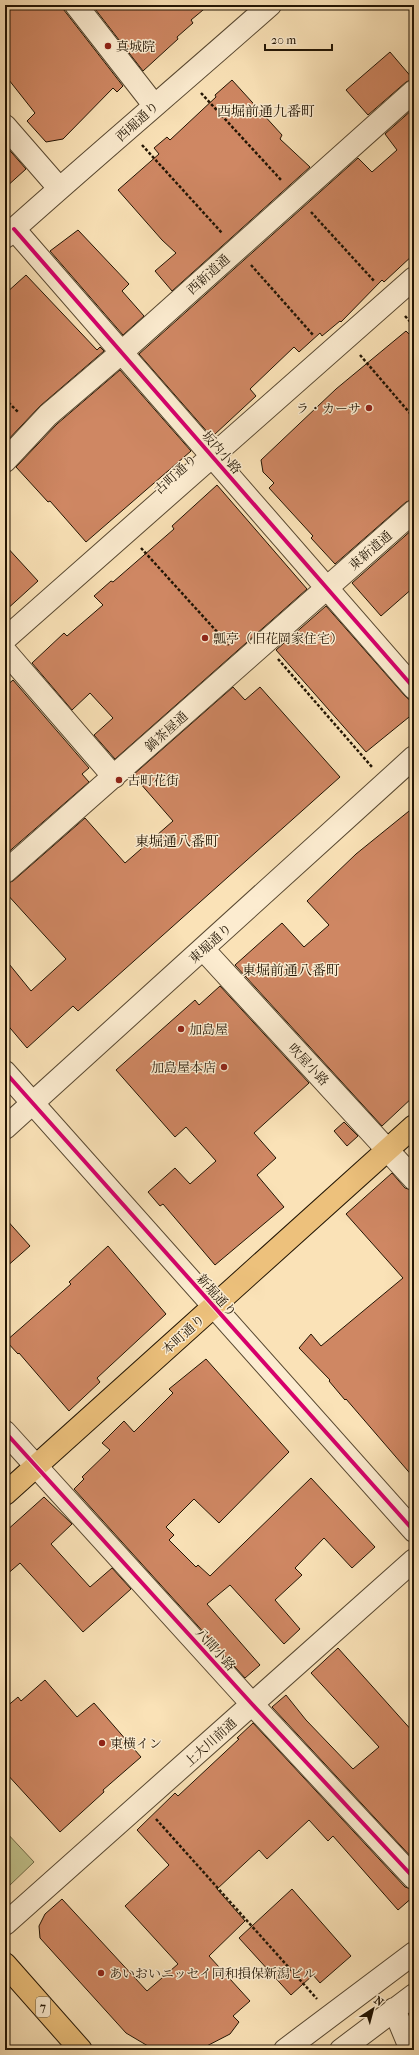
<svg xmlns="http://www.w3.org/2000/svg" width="419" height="2055" font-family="'IM FELL French Canon','Noto Serif JP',serif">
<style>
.green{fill:#c1c28c;stroke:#726c48}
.building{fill:#cf8763;stroke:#221504}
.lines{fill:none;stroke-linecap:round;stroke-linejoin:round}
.minor-casing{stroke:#584831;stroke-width:24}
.major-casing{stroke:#221504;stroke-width:24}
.highway-casing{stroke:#221504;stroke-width:24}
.path{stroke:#221504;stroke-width:2.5;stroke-dasharray:3 2;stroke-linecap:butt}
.minor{stroke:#fcecd0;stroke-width:22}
.major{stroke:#edc17c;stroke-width:22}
.highway{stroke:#edc17c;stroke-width:22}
.cycleway-casing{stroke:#fcecd0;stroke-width:6}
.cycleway{stroke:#d6006c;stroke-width:4}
.poi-dot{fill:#8f2418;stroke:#fcecd0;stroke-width:1.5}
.labels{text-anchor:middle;stroke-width:3;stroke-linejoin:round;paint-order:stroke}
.shield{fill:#fcecd0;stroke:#635641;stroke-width:1}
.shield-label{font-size:12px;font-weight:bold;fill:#221504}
.poi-label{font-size:13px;fill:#221504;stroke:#fcecd0;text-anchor:start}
.street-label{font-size:13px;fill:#221504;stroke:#fcecd0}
.neighbourhood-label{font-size:14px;fill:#221504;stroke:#fcecd0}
</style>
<rect width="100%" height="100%" fill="#fae2b7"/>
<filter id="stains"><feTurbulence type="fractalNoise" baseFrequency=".005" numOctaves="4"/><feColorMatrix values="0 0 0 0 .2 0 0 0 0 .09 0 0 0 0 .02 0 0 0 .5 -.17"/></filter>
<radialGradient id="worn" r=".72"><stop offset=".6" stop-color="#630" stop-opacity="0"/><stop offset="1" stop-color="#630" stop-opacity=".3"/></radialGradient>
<!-- green -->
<path class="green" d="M5,1831L34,1862L9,1886H5Z"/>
<!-- building -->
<path class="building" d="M5,5H60L123,86L117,92L113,88L63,139L46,142L27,121L35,113L5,75Z
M92,5H209L191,20L193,23L177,37L178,39L143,71Z
M390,52L413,79L406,82L368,115L346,90Z
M232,80L282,135L280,139L310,167L172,291L155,271L176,253L162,240L118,190L159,154L154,148L167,137L170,140L216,97L215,95Z
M414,108V254L384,282L382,280L341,322L340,321L322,336L320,333L299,352L294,347L250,389L256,396L214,435L212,433L210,435L139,354L358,158L372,172L397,150L385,134Z
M5,145L26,169L5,188Z
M78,230L129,284L122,291L144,316L123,335L50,251Z
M26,275L97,350L100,347L104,351L40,406L5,443V294Z
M406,331L414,339V499L406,502L335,564L311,538L313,536L269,488L274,483L263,472L261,460L336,389Z
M120,370L191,451L86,542L50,501L48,502L16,467L57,424Z
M217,485L307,589L115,759L94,735L113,718L90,693L72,710L32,663L64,633L67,636L103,605L94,596L111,581L113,582L174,529L172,526Z
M414,528V587L381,616L352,583Z
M5,545L38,581L5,611Z
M326,606L405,696L414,704V713L366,752L276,650Z
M13,680L89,768L82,774L89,782L5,855V687Z
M233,687L245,700L260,687L340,777L78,1011L73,1006L27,1048L5,1022V959L31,991L66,959L5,892V884L13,881L85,818L125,863L173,821L133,775Z
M414,807V1096L382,1126L235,965L282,923L304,947L329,925L307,901L356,854Z
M220,986L309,1083L254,1133L276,1158L257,1175L284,1207L215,1265L163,1204L160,1206L148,1192L175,1168L190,1184L216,1161L186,1127L175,1137L116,1070L195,1000L199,1005Z
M344,1122L358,1136L347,1146L334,1131Z
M392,1173L405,1188L414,1191V1478L346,1399L345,1400L329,1381L330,1380L299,1348L311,1334L321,1346L403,1278L346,1214Z
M5,1218L30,1246L5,1268Z
M108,1246L166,1314L97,1378L100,1382L69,1411L19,1353L18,1354L6,1341L71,1284L69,1282Z
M206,1359L289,1452L219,1523L194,1499L166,1527L174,1535L169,1540L196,1567L198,1565L210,1576L311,1478L375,1547L352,1568L324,1538L295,1568L302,1575L275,1600L300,1629L284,1644L230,1585L207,1604L260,1665L245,1678L74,1489L84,1479L82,1477L110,1450L102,1443L124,1421L134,1432L173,1393L169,1389Z
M44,1497L72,1524L51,1544L90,1587L112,1568L131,1589L83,1632L20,1563L5,1576V1532Z
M338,1648L414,1733V1860L272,1707L286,1695L306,1720L353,1769L379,1747L311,1673Z
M45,1680L77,1717L94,1703L141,1757L103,1790L104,1792L60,1832L5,1772V1708L18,1697L21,1701Z
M253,1723L405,1887L414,1890V1896L398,1910L333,1836L328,1841L309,1820L267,1859L259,1850L217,1889L245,1921L209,1956L250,2001L233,2016L239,2022L230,2034L199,2050L153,2049L126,2033L40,1938L39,1926L45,1914L62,1899L147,1991L178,1964L125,1906L169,1865L137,1830L175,1793L178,1796L239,1739L237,1738Z
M292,1889L351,1956L320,1983L313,1975L291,1995L239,1938Z"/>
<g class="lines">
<defs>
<path id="minor" d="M76,5L154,105
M5,126L59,188
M14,229L414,688
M5,237C93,158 182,83 270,5
M5,461L48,415L122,352L414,91
M5,639L414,278
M5,651L114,777
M5,872L414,511
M203,949L414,1179
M5,1072L414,1531
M5,1128L414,757
M5,1432L252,1704L414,1878
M5,1924L414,1560
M394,2009L411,2050
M285,2050L414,1953
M341,2050L414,1995"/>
<path id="major" d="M5,1494L414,1126"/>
<path id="highway" d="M5,1964L81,2050"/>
</defs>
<!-- minor casing -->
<use href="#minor" class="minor-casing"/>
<!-- major casing -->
<use href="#major" class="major-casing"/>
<!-- highway casing -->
<use href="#highway" class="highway-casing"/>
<!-- path -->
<path class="path" d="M201,93L282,181
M142,145L222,233
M311,212L375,282
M251,265L314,336
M405,316L414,326
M360,355L414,418
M5,399L19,413
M141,548L229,645
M278,659L372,767
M156,1819L317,1999"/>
<!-- minor -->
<use href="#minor" class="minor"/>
<!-- major -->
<use href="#major" class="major"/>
<!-- highway -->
<use href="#highway" class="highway"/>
<defs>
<path id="cycleway" d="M14,229L414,688
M5,1072L414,1531
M5,1432L252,1704L414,1878"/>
</defs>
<!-- cycleway casing -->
<use href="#cycleway" class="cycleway-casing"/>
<!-- cycleway -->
<use href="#cycleway" class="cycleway"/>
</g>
<!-- markers -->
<g class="poi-dot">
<circle cx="108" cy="46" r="4"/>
<circle cx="369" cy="408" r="4"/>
<circle cx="205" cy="638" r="4"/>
<circle cx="119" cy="780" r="4"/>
<circle cx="181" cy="1029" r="4"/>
<circle cx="224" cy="1067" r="4"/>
<circle cx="102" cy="1743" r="4"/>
<circle cx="101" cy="1973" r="4"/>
</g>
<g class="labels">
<!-- shield labels -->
<rect class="shield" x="36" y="1997" width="14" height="20" rx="3"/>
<g class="shield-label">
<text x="43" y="2011">7</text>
</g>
<!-- poi labels -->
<g class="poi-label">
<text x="116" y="51">真城院</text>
<text x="361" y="413" text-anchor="end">ラ・カーサ</text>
<text x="213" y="643">瓢亭（旧花岡家住宅）</text>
<text x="127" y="785">古町花街</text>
<text x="189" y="1034">加島屋</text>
<text x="216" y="1072" text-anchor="end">加島屋本店</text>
<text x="110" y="1748">東横イン</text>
<text x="109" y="1978">あいおいニッセイ同和損保新潟ビル</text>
</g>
<!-- street labels -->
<g class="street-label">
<text transform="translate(137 121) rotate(-42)" y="5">西堀通り</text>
<text transform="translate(208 274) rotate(-42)" y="5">西新道通</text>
<text transform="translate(222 452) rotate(49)" y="5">坂内小路</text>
<text transform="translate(175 474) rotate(-42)" y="5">古町通り</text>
<text transform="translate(370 550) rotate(-41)" y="5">東新道通</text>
<text transform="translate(166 731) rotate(-42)" y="5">鍋茶屋通</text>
<text transform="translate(210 943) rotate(-42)" y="5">東堀通り</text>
<text transform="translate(309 1064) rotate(47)" y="5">吹屋小路</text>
<text transform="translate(217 1295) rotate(48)" y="5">新堀通り</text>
<text transform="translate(183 1334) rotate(-42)" y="5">本町通り</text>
<text transform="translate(216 1649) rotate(48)" y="5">八間小路</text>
<text transform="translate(210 1742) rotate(-42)" y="5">上大川前通</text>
</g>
<!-- neighbourhood labels -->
<g class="neighbourhood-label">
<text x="266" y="116">西堀前通九番町</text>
<text x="177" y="846">東堀通八番町</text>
<text x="291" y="975">東堀前通八番町</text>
</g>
</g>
<!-- margin -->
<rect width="419" height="2055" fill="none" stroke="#fae2b7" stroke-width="20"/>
<rect x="6" y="6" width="407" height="2043" fill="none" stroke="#221504" stroke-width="2"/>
<rect x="10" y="10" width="399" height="2035" fill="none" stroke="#221504"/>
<!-- north arrow -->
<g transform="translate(373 2009) rotate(36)" stroke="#fcecd0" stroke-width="3" paint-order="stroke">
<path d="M0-3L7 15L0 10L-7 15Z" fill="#221504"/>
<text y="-6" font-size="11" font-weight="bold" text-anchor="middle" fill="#221504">N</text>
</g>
<!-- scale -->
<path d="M265 44v6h67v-6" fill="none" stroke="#221504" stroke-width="2"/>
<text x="271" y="44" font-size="12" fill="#221504" stroke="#fcecd0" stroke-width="3" paint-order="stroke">20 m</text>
<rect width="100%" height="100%" filter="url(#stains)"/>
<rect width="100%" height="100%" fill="url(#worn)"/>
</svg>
